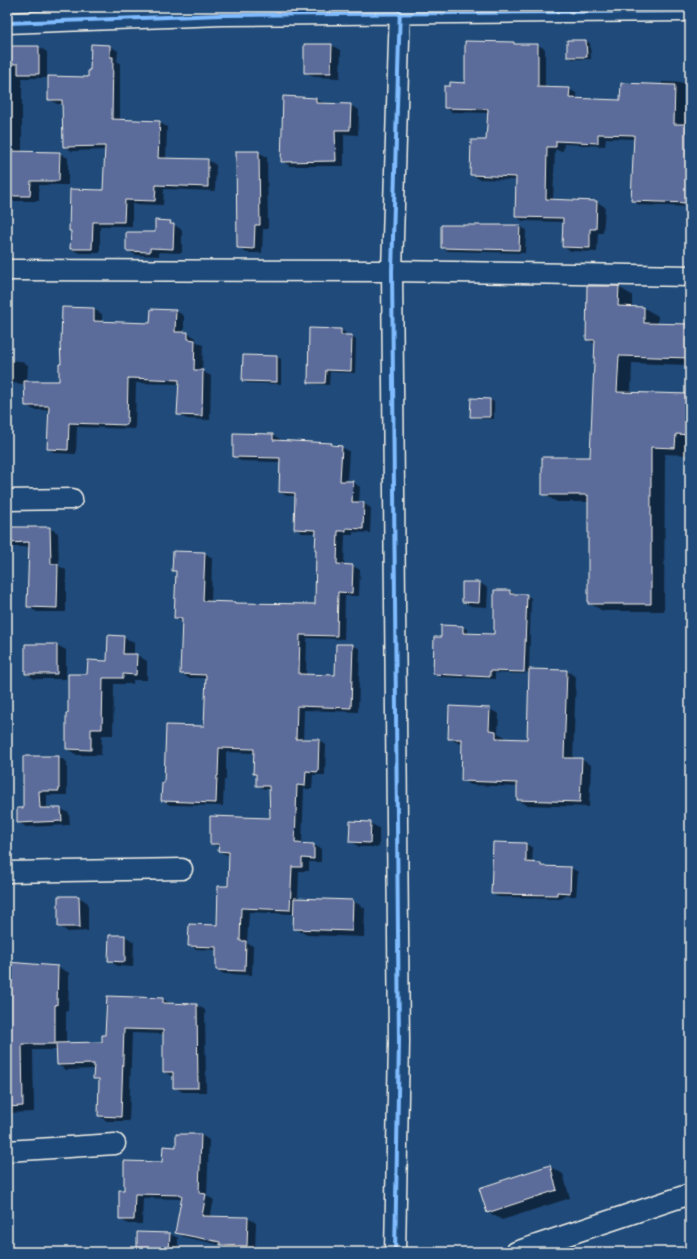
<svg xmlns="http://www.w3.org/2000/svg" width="697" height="1259" font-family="'Gochi Hand',sans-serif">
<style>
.shadow{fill:#0007;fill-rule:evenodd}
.building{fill:#5c6c9a;stroke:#f4f1e8}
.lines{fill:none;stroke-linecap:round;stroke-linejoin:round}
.minor-casing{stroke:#f4f1e8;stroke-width:23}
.minor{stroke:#1f4a7a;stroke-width:20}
.cycleway-casing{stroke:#1f4a7a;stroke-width:6}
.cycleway{stroke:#80bcff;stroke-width:4}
</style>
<rect width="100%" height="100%" fill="#1f4a7a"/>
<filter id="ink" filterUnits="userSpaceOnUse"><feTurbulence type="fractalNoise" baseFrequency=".025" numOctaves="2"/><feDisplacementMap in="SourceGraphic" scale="8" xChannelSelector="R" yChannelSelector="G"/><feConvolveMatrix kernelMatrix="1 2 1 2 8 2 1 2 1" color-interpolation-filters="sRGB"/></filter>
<g filter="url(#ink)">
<!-- shadow -->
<path class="shadow" d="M586,41L590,43L591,59H573L568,57Z
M514,43L517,45H538L545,49V88L570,89L577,94V99L621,102L662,86V82L690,83V207L640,205L632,201L634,139L606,138L605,146L564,144L563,151L555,150L553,200L597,202L605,207L603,233H598L597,252L571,251L563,247L564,222L523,221L516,217L517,180L479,179L471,174L487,141L488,113L452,112L445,107L466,84Z
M14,45L16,47H39L47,52V78H22V152L59,153L68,158V185H39V201H7V46Z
M92,45L110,46L118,51L117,61L120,63V121L159,122L167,127L166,159L208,160L216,165L215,191L164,189L163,205L132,204V226H100V253H79L71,249L104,191L106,150L72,151L64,146V104H57L49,99L89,78L91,71Z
M332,45L341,51L340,78L314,77L305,72Z
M316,99L324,103L350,105L359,110L358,135L344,134V166H290L282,161Z
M258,152L267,157L268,229H263L262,253H247L238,248Z
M170,222L182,230V253L159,252V256L136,255L127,250L156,233Z
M442,226H520L526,230L525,253L448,251L442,248Z
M618,287L632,295V307L644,308L658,316L657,324L690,325V442L689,455L665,454L664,611H603L589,603V502H557L543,494L591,458L595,344L587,339ZM632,363L689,365L688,395L631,393Z
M93,309L102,314V323L151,324L176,311L184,316V333H188L196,338V341L203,345L202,371L211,376L210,420L187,419L178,414L180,384L136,383L135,429L77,427L76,454L56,453L48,449L50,410H34L26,405V384L7,383V360L20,361L28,365L27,382H60L62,365Z
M340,330L345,332V336H351L356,339L355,373L330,372L329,385L313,384L309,382Z
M277,357L281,359V384L247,383L243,381Z
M472,399L490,400L494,402V419L476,418L471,416Z
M273,435L280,439V442L331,444L335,446L341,447L349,451L347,482H353L360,487L359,503H363L371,508L370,533L353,532V535H345L344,566H353L360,570L359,596H345L344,639L307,638L306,675L336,676L353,645L360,649L358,712L304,710L303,740H319L326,745L325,775H313L312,789H304L302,844L314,845L321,849V862H309V871H299L298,899L353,901L365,908L364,937L307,935L294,928V914L249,912L247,943L253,946L252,975L224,974L217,970V950L196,949L189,945L218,926L229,887L230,855H227L219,851L220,848L211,843L271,819L270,789H264L257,785V776L254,774V753L226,752V780H224L223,806L170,805L162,800L165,784L205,727L207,678H188L181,673L183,622L175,618L177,572L173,570L205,553L212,558L211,602L235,603L237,604L316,605L317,533H302L295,528V496H287L280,492L281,462L241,461L234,457Z
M7,528H49L58,533L59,566L66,570V612H37L28,607L30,547H7Z
M480,583L488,588L487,607L471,606L463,602Z
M495,591H510L515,594L526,595L531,598L529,670L567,671L576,677L573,759H581L591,765L589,807L527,805L518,800V787L471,785L462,780L463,744L458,743L449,738L489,709L499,714L498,733L505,737V740H528L530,674L520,669L519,670L526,674L495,673V679L439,677L434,674L442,638L463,627L468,630V634L495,635Z
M123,637L134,643V655H137L147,661V680H133V684H114L113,735H102L101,755H77L67,749L69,714L88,675L108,662Z
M57,645L66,650V679H35L26,674Z
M59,757L67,762V795H47V809H61L69,813L70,825L26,827L18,822L24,809Z
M370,823L379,828V847H359L350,841Z
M493,843L526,844L533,848L532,863L541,864L547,867L571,868L578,872L576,896H563V898L498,897L492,894Z
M59,897H79L88,903V931L68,932L59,926Z
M110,936H125L134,942L133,967L118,966L109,961Z
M7,963L58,967L69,973L68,1011H66V1044L103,1043L106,1036L163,999L171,1004L197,1005L205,1010L206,1092H183L174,1087V1077L164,1072V1034L132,1033L129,1121H107L99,1116L100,1081L94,1078L95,1069L66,1070L58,1065L57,1050H33L34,1112L7,1113Z
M177,1135H201L209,1140L207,1196L214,1200L210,1217L248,1218L256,1223L255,1250L229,1249L221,1245L184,1237L176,1232L182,1199L143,1198L142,1224H128L120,1219L125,1191L163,1163L177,1148Z
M549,1166L563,1174L570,1198L502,1220L488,1212Z
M170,1234L178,1238V1252H138Z"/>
<!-- building -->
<path class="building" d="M567,40H586L587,57H567Z
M465,41L514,42V44H538V87L570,88L569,98L620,100L621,83L675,85L674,124H690V203L631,201L634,135L598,134V143L556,141V147H547L546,199L597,201L596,229H590V248L562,247L563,218L515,217L516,177L470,175L471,140H486L488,109L444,108V86H450V82L465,83Z
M91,44L110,45V57H113L112,119L160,121L158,158L208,159V187L156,185L155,201L125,200L124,222H93L92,249H70L71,231H69L70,189L103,190L105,146L63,147L62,100H48V76L88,77V70H90Z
M304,44H332L331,73H304Z
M7,46H39V74H18V64H7Z
M283,96L316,98V103L351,104L350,130H335L336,161L281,162Z
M7,151L60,152L59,181H31L30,196H7Z
M236,151H259L260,225H255L254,249L237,248Z
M155,220L171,221L170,224H174L173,249L150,248V252L126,251V232H155Z
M441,225H520L519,250L441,248Z
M587,286H619L618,306L644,307V323L690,324V358L619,356L617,392L690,394V435L676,434L675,448L651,447V604H588V495H542V457H590L595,340H586Z
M62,307L94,308V321L150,323L151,309L176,310L175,332H188V339L195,340L194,370H203L202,416L177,415L179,380L130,378L128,379L127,425L69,423L68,450L47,449L49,406H25L24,381H59V364H61L60,343H61Z
M309,328L341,329V335H352L351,371L326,370L325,383H308Z
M243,355L277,356V382L242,381Z
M471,398L490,399V417H470Z
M233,433L273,434V440L332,443L331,445L342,446L340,481H353L352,502H364L363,529L346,528V531H338L337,564L353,565L352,593L338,592L337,636L300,635L299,674L335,675L336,644H353L351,708L297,706L296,739H319L318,772L306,771L305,786L297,785L295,843L314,844V859L302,858V867H292L290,910L241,908L240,941H246L245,971L216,970V947L188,946L189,924L217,925L218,886H228L229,852L218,851L219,844H210V816L270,818L269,786H256V774H253L254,749L219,748L218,776H217L216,803L161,801L162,783H164L166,725L204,726L206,675L180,674L182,618H174L176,571H172L173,551L205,552L203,601L235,602V603L315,604L316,550H315L316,530L294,529L295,493L279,492L280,458L233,457Z
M7,527H50L51,564H58L57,608L27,607L29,542L7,543Z
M462,582H480L479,603L462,602Z
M494,590H510V594H527L524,672L490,671V677L433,674L434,637H441V625L463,626V633L494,634Z
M108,635L124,636L123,654H137L136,675L123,674V678H103L102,729H91V750L66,749V713H68V674H87L88,660L107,661Z
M25,644H57V674H25Z
M529,669L567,670L564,758H582L580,802L517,800V783L461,781L462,739H448L449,706L490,708L489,730L496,731V738L527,739Z
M23,756H59V791H39L40,808H61L62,821L17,823V808H23Z
M350,821L371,822L370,843L349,842Z
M493,842L526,843V862L541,863V866L571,867L570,893L557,892V895L491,894Z
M58,896H79L80,927H58Z
M294,898L353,900L352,931L293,929Z
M109,935H125V962L108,961Z
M7,962L58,966L57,1005H55V1044H22L23,1106L7,1107Z
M107,996L163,998V1003L197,1004L198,1088H173V1072H163V1030L124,1029L121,1117L98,1116L99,1079H93L94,1064L57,1065L56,1043L102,1042V1035H105Z
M176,1134H201L199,1193L206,1194L202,1216L248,1217L247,1246L220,1245V1242L175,1233L182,1195L135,1194L134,1220H119V1190H124V1161L162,1162L163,1146L176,1147Z
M550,1165L557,1190L487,1213L479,1188Z
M137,1232L170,1233L169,1252H137Z"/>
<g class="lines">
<defs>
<path id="minor" d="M7,23L222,15L690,11
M7,270L392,271L690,276
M7,500L72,499
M7,872L182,869
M7,1151L115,1144
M395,1252L399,1042L392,271L400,7
M516,1252L690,1194"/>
</defs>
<!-- minor casing -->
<use href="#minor" class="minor-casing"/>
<!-- minor -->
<use href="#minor" class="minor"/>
<defs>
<path id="cycleway" d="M7,23L222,15L690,11
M395,1252L399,1042L392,271L400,7"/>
</defs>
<!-- cycleway casing -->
<use href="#cycleway" class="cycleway-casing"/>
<!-- cycleway -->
<use href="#cycleway" class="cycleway"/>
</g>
</g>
<!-- margin -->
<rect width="697" height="1259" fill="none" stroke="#1f4a7a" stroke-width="24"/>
<rect x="12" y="12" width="673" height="1235" fill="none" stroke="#f4f1e8" stroke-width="1.5" filter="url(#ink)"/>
</svg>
